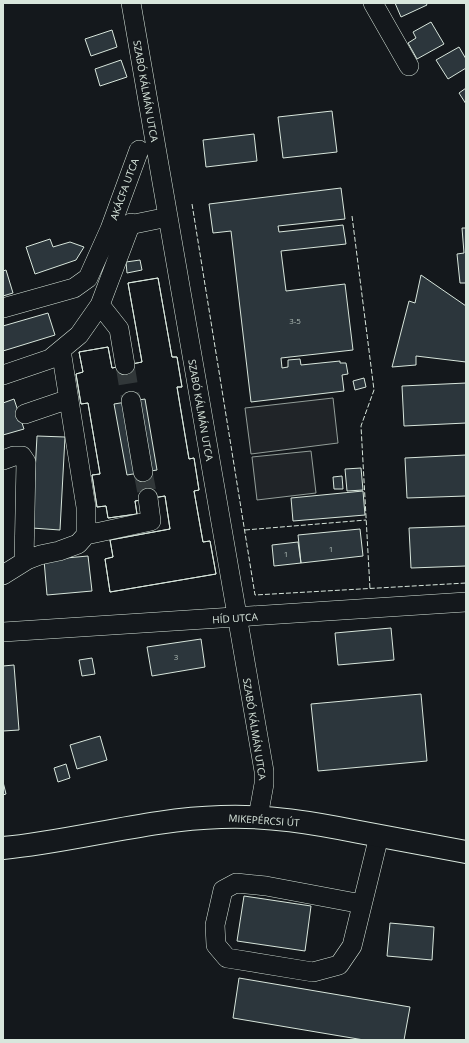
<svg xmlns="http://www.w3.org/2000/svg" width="469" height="1043" font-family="'Open Sans',sans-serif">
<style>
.pitch{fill:#202428;stroke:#939e99}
.building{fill:#2c363c;stroke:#d8e6dc;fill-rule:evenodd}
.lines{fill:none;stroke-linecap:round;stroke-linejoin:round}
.minor-tunnel{stroke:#313739;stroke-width:19;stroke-dasharray:19 10;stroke-linecap:butt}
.minor-casing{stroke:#d8e6dc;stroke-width:20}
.major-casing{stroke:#d8e6dc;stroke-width:24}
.minor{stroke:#14181c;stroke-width:19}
.major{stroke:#14181c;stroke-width:22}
.fence{stroke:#d8e6dc;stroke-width:1;stroke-dasharray:5 2;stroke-linecap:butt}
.labels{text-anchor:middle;stroke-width:3;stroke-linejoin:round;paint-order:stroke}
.number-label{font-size:8px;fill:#adbab4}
.street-label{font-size:10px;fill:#d8e6dc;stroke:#14181c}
</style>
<rect width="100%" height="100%" fill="#14181c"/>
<!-- pitch -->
<path class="pitch" d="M333,398L338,443L251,454L245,408Z
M311,451L316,493L257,500L252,457Z"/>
<!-- building -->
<path class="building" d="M395,3H426L427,5L401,17Z
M431,22L444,44L417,59L408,43L416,38L413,32Z
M112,30L117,47L91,56L85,39Z
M459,47L466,59V68L448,79L436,60Z
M121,60L127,77L100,86L95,69Z
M466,88V104L459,93Z
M332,111L337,152L283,158L278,117Z
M254,134L257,161L206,167L203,140Z
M341,188L345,219L278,226L279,232L343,225L346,244L281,251L286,291L345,284L353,350L281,358L282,368L288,367V360L300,359L301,365L340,361V363H346L348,374L342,375L344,391L251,402L231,231L213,233L209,204Z
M462,228H466V283H460L457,254L464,253Z
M50,239L53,247L70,242L84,247L76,260L35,274L26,247Z
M140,260L142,270L127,273L126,262Z
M6,270L13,293L3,296V271Z
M421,275L466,306V362L416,356V365L392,367L409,301L415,303Z
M158,278L172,357H177L182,387H177L189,459L194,458L199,490L194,491L203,542L210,541L216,574L110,592L105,559L113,557L110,540L170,529L165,496L135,501L137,514L108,518L106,506L97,507L92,475L100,474L88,403L81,404L76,374L83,372L79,352L108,347L112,368L142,362L128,283ZM145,399L157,470L127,475L114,404Z
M158,278L172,357H177L182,387H177L189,459L194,458L199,490L194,491L203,542L210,541L216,574L110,592L105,559L113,557L110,540L170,529L165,496L135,501L137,514L108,518L106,506L97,507L92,475L100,474L88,403L81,404L76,374L83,372L79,352L108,347L112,368L142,362L128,283Z
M48,313L55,335L3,351V326Z
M364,378L366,387L355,390L353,381Z
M466,383V423L404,426L402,386Z
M14,399L24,429L3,435V403Z
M37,436L65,437L60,530L32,528Z
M466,455V496L407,498L405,458Z
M361,468L363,490L347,491L345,469Z
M342,476L343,489H334L333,477Z
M363,491L365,515L293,521L291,498Z
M466,526V566L411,568L409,528Z
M360,529L363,556L301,563L298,535Z
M298,542L301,563L274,566L272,545Z
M88,556L92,591L47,595L44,560Z
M391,628L394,660L338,665L335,633Z
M201,639L205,667L152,676L147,647Z
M92,658L95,674L82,676L79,660Z
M14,665L19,730L3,731V666Z
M421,694L427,761L318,771L311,704Z
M100,736L107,760L77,769L70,745Z
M66,764L70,778L58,782L54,768Z
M3,782L6,794L3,795Z
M244,896L311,906L305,951L237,941Z
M390,923L434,927L432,960L387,956Z
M239,978L410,1007L404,1040H364L233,1018Z"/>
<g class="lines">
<!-- minor-tunnel -->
<path class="minor-tunnel" d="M125,365L131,401
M143,472L148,498"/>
<defs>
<path id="minor" d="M131,3L264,771V784L258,817
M373,3L409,66
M110,229L139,150
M100,305L119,329L125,365
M3,308L74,288L88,278L110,229L168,217
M3,375L50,359L79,335L100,305L131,223
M131,401L143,472
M25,414L69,399
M3,460L14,456H22L26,462L24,562
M86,535L151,521L148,498
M3,575L27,560L40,555L59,551L78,544L86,535V507L61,350
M3,632L466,602
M362,904L266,886L236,883L223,890L215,925L216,945L227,958L313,972L339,965L352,946L379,836"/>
<path id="major" d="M3,848C76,841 148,819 221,817C267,815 314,823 359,832C395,839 430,845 466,852"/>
</defs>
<!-- minor casing -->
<use href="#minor" class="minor-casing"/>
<!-- major casing -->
<use href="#major" class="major-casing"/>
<!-- minor -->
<use href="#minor" class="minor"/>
<!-- major -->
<use href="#major" class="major"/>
<!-- fence -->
<path class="fence" d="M192,204L255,595L466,583
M352,216L374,390L361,426L370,589
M245,530L366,520"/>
</g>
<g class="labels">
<!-- number labels -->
<g class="number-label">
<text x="295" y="324">3-5</text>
<text x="331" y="552">1</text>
<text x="286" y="557">1</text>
<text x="176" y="660">3</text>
</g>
<!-- street labels -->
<g class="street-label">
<text transform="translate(146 91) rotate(80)" y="4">SZABÓ KÁLMÁN UTCA</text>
<text transform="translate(124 189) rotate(-70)" y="4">AKÁCFA UTCA</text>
<text transform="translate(201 410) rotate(80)" y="4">SZABÓ KÁLMÁN UTCA</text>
<text transform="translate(235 618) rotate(-4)" y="4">HÍD UTCA</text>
<text transform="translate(255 729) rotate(81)" y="4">SZABÓ KÁLMÁN UTCA</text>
<text transform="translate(264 820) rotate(4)" y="4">MIKEPÉRCSI ÚT</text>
</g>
</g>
<!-- border -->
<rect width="469" height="1043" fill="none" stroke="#d8e6dc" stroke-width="8"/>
</svg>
